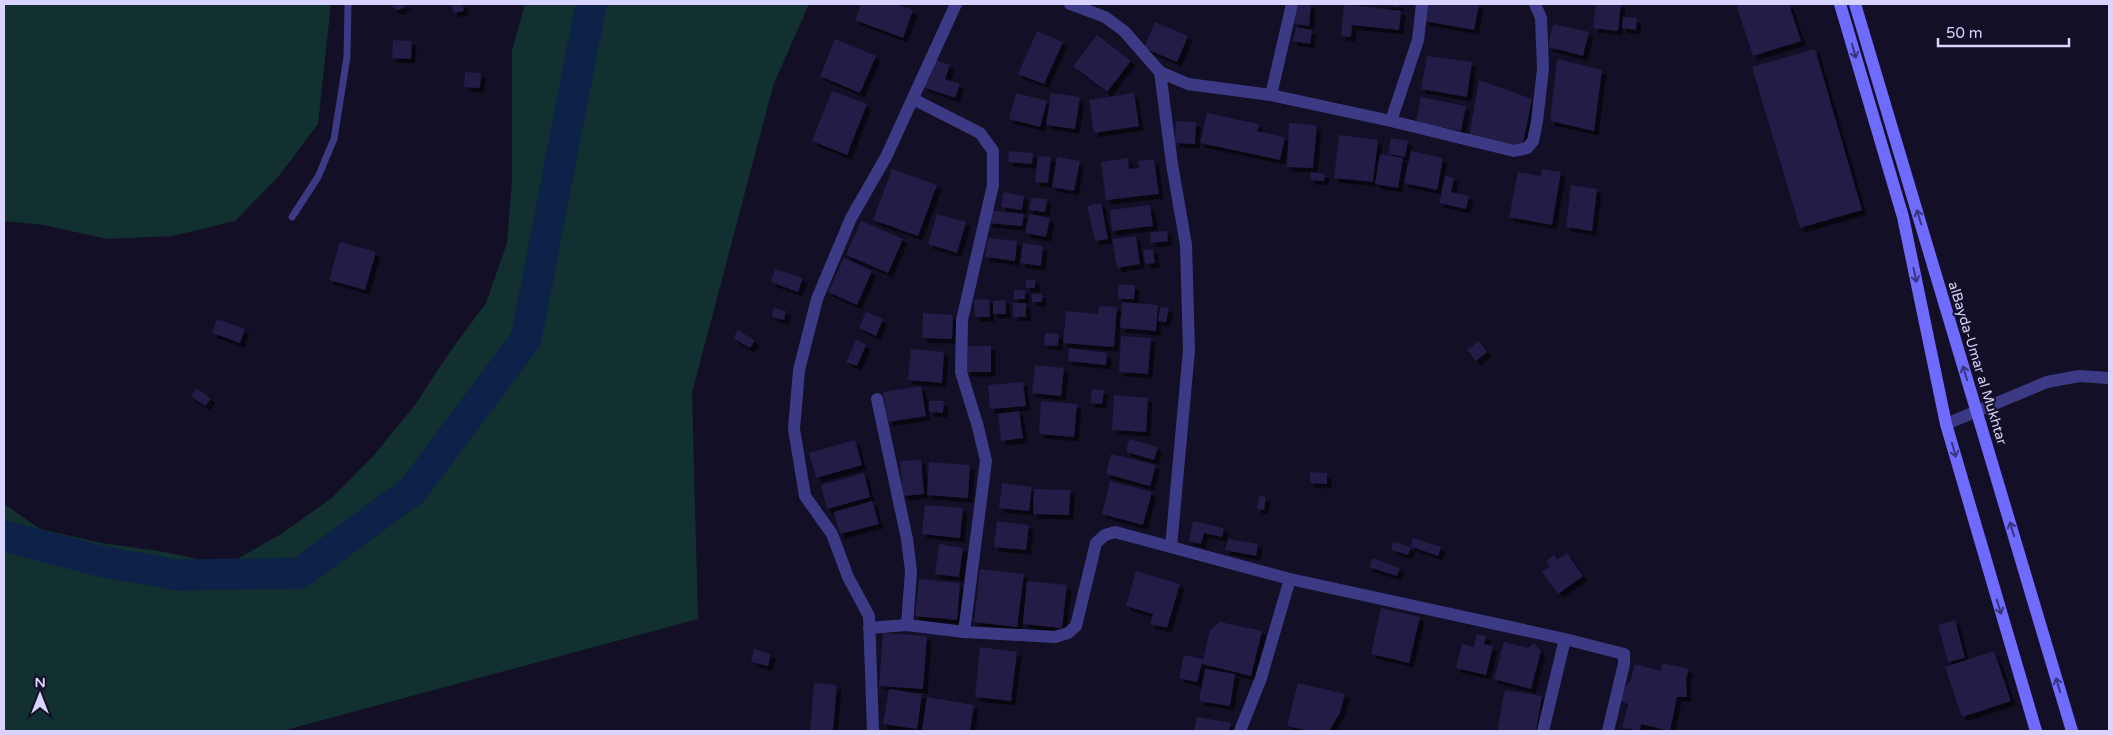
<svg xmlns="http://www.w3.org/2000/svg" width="2113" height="735" font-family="'Varela Round',sans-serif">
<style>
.green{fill:#12302f}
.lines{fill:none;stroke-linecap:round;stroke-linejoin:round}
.river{stroke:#0c2248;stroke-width:31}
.building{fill:#241b47;filter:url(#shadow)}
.lane{stroke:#3d3a85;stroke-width:7}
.street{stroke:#3d3a85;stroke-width:12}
.secondary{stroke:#6f6bff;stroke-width:12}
.oneway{stroke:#38347d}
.labels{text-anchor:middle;stroke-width:4;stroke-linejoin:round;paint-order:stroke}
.street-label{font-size:14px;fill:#d9d4ff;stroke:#130f26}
</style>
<defs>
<filter id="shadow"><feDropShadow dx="4.5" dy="4.5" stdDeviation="0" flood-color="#0009"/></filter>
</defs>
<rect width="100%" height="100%" fill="#130f26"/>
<!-- green -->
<path class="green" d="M4,4H331L318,124L279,176L235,221L172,236L107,239L44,225L4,221Z
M525,4H809L773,86L692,393L698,619L282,731H4V504L40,529L102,543L165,552L227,565L281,534L332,498L375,454L415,405L449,353L486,303L507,243L512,180V51Z"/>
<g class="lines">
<!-- river -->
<path class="river" d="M4,536L104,562L178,575L300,573L413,490L526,339L591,4"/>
</g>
<!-- building -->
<path class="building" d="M390,4H407L400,10H396Z
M452,4H463L464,11L453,13Z
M861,4H896L913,10L903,38L855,20Z
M1296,4H1311L1309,26L1294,24Z
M1344,4L1401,11L1399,30L1352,25L1351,37L1341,36Z
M1380,4H1399V7Z
M1428,4H1477L1479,5L1474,30L1424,21Z
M1596,4H1621L1618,31L1593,28Z
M1736,4H1789L1801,41L1753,56Z
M1623,17L1637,18L1636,30L1622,28Z
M1155,22L1188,36L1177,62L1144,48Z
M1553,24L1589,32L1583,56L1548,47Z
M1296,27L1312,30L1310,44L1293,41Z
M1037,31L1063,42L1044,84L1018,74Z
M1097,35L1131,61L1107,92L1073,66Z
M835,39L876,56L860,93L820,76Z
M393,40L412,41L411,59L392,58Z
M1815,49L1862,210L1800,228L1752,67Z
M1427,56L1472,62L1467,97L1421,89Z
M934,59L950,65L945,79L960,84L955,98L923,87Z
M1557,59L1602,70L1594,131L1550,121Z
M465,72L481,73L480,88L464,87Z
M1479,80L1532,99L1522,148L1469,137Z
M832,91L867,104L847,155L812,141Z
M1016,93L1047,101L1040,127L1009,119Z
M1051,93L1080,97L1075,129L1046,125Z
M1134,93L1139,126L1094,133L1089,100Z
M1421,97L1466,106L1461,131L1416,122Z
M1207,113L1259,124L1257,131L1285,137L1280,160L1200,143Z
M1176,121L1196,122L1195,144L1175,143Z
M1289,123L1317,125L1313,168L1287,167Z
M1339,135L1378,140L1373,182L1334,178Z
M1391,138L1408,141L1405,157L1388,154Z
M1009,151L1033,153L1032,164L1008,162Z
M1411,151L1443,158L1437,190L1404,183Z
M1380,154L1403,158L1398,188L1375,184Z
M1038,156L1051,157L1048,183L1035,182Z
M1057,157L1080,161L1074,191L1052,187Z
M1128,158L1129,169L1139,168L1138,161L1154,159L1159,194L1106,200L1101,162Z
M892,169L937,185L918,236L873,220Z
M1542,169L1561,172L1552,225L1509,217L1518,172L1541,176Z
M1311,172L1325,174L1324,181L1310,180Z
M1445,176L1454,178L1451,192L1469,196L1466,209L1439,203Z
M1571,185L1597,189L1592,231L1566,227Z
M1003,192L1024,196L1022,210L1001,207Z
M1031,198L1047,199L1045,212L1029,210Z
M1101,203L1108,239L1095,241L1087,206Z
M1150,205L1153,226L1112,231L1110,210Z
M989,210L1024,214L1022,226L988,223Z
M937,214L966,222L957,253L928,244Z
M1029,214L1050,218L1046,237L1025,233Z
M861,221L903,239L888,273L846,255Z
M1167,231L1168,241L1151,243L1150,232Z
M1136,236L1140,264L1117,268L1112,239Z
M988,238L1017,241L1015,261L985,257Z
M340,242L376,252L365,290L329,280Z
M1023,243L1043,246L1041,266L1020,263Z
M1153,249L1155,263L1145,264L1143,250Z
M844,258L872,271L857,305L828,292Z
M775,269L803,278L798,292L771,282Z
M1026,280H1035V288H1026Z
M1118,285H1135L1134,299H1118Z
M1014,290H1025V299H1014Z
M1032,294H1042V302H1032Z
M989,299L990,317H975L974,300Z
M1005,300L1006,314H993V301Z
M1122,302L1158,305L1156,331L1120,328Z
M1013,303H1026V317H1013Z
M1099,306L1117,307L1114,347L1063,343L1066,311L1098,314Z
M1160,307L1169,308L1166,322L1158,321Z
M773,308L786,311L784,320L772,317Z
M866,312L883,319L876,336L859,328Z
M923,313L953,315L952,339L922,338Z
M217,319L245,329L240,343L212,333Z
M738,330L755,341L750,348L733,338Z
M1045,333L1059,334L1058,346L1044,345Z
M1121,336L1151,338L1148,374L1119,372Z
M856,340L866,345L857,366L846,362Z
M1479,341L1487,352L1476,361L1467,350Z
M966,346H991V372H966Z
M1069,348L1107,353L1106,365L1068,361Z
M911,349L944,352L942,383L908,380Z
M1035,365L1064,368L1061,396L1032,393Z
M1023,382L1026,406L990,409L988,385Z
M921,386L926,416L888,422L883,392Z
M197,388L211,399L205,406L191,396Z
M1092,389L1104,390L1102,404L1090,403Z
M1114,395L1148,398L1146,432L1112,430Z
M929,401H944L943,413L929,412Z
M1041,401L1077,404L1074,437L1039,434Z
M1019,411L1023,438L1001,441L998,414Z
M1129,439L1158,447L1154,460L1126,452Z
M855,440L862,465L816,478L809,453Z
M1111,454L1156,465L1150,486L1106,474Z
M921,460L924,494L903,496L900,461Z
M929,462L970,465L968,498L927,495Z
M1310,472L1327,473V484L1310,483Z
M864,473L870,497L827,509L821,485Z
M1110,481L1152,492L1143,525L1102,514Z
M1002,483L1032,487L1029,511L999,508Z
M1034,489L1070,490L1069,515L1033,514Z
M1259,496L1266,497L1264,510L1257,509Z
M872,501L879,524L840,534L834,512Z
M925,505L963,508L960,538L922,534Z
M997,521L1029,525L1026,550L994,547Z
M1193,521L1224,528L1222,537L1204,533L1201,544L1189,541Z
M1413,538L1441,547L1438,556L1410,546Z
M1228,539L1258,544L1256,556L1225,550Z
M1393,542L1411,547L1408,555L1391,550Z
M939,544L963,548L959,577L935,574Z
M1567,553L1583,576L1558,594L1542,572L1550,566L1546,561L1554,555L1557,560Z
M1372,558L1400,568L1397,576L1369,567Z
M980,569L1024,574L1017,627L974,622Z
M1136,571L1180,584L1167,628L1150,624L1153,614L1126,606Z
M919,579L960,583L957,620L915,616Z
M1027,581L1067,585L1062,628L1023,624Z
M1381,608L1420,617L1409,663L1371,654Z
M1955,620L1965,658L1948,662L1938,625Z
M1220,622L1262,631L1251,676L1202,664L1210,630Z
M883,633L927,636L923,689L879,686Z
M1477,634L1486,636L1484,644L1493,646L1486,675L1456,668L1462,644L1474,647Z
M1504,642L1528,648L1534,643L1541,651L1531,689L1494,679Z
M980,647L1017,652L1011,701L975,697Z
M754,649L771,654L768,666L751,662Z
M1994,651L2011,701L1962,717L1945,667Z
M1184,655L1203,659L1197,682L1179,678Z
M1662,663L1689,669L1686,679L1687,697H1677L1670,731L1641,724L1640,731L1622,727L1628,705L1621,700L1626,685L1630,682L1635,664L1660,671Z
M1205,669L1235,674L1230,706L1199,701Z
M814,683L837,685L833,731H810Z
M1298,683L1345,694L1340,713L1329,731H1311L1287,726Z
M889,689L922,694L917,729L883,724Z
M1505,690L1542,696L1536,731H1497Z
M927,697L974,705L970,731H922Z
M1197,717L1231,723L1229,731H1194Z"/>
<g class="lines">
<!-- lane -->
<path class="lane" d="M292,217L318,177L334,139L347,57L348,4"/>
<!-- street -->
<path class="street" d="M1070,4L1105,17L1124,31L1160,72L1188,84L1271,95L1391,121L1514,151L1527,148L1533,141L1537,121L1543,69L1541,18L1535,4
M1160,72L1172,164L1186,245L1189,350L1171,547
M1271,95L1292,4
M913,99L980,133L993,151V185L962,320L961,372L978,427L986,461L964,632
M1391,121L1418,40L1422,4
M877,399L907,539L911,571L907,625
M1946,424L2047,382L2079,376L2109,378
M869,628L907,625L964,632L1055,637L1068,633L1076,626L1096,543L1105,535L1115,532L1290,579L1565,639L1624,654V664L1608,731
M873,731L869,616L848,577L832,534L805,496L794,429L799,370L817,299L851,218L886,157L956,4
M1240,731L1261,678L1290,579
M1543,731L1565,639"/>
<!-- secondary -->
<path class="secondary" d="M1840,4L1903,217L1946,424L2036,731
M1855,4L2072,731"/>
</g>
<!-- one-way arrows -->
<defs><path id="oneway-shaft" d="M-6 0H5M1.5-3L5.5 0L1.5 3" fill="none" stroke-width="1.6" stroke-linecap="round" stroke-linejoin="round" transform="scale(1.25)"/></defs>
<g class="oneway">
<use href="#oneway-shaft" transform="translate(1854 51) rotate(74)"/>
<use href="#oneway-shaft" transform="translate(1919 217) rotate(-107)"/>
<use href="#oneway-shaft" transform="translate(1915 275) rotate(78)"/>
<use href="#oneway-shaft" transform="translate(1965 373) rotate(-107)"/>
<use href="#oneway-shaft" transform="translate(1954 450) rotate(74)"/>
<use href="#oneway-shaft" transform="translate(2012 529) rotate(-107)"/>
<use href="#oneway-shaft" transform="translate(1999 607) rotate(73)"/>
<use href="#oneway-shaft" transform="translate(2058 685) rotate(-107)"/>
</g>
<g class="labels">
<!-- street labels -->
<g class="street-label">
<text transform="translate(1978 363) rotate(73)" y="5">alBayda-Umar al Mukhtar</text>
</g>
</g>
<!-- border -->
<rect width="2113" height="735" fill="none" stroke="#d9d4ff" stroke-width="10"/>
<!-- north arrow -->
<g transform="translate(40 695)" stroke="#130f26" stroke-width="4" paint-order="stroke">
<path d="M0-4L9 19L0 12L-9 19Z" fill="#d9d4ff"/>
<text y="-8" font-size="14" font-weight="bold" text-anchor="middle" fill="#d9d4ff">N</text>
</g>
<!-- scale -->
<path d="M1938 38v8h131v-8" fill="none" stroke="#d9d4ff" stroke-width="2.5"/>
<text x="1946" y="38" font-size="15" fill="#d9d4ff" stroke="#130f26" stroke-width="4" paint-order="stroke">50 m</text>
</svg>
